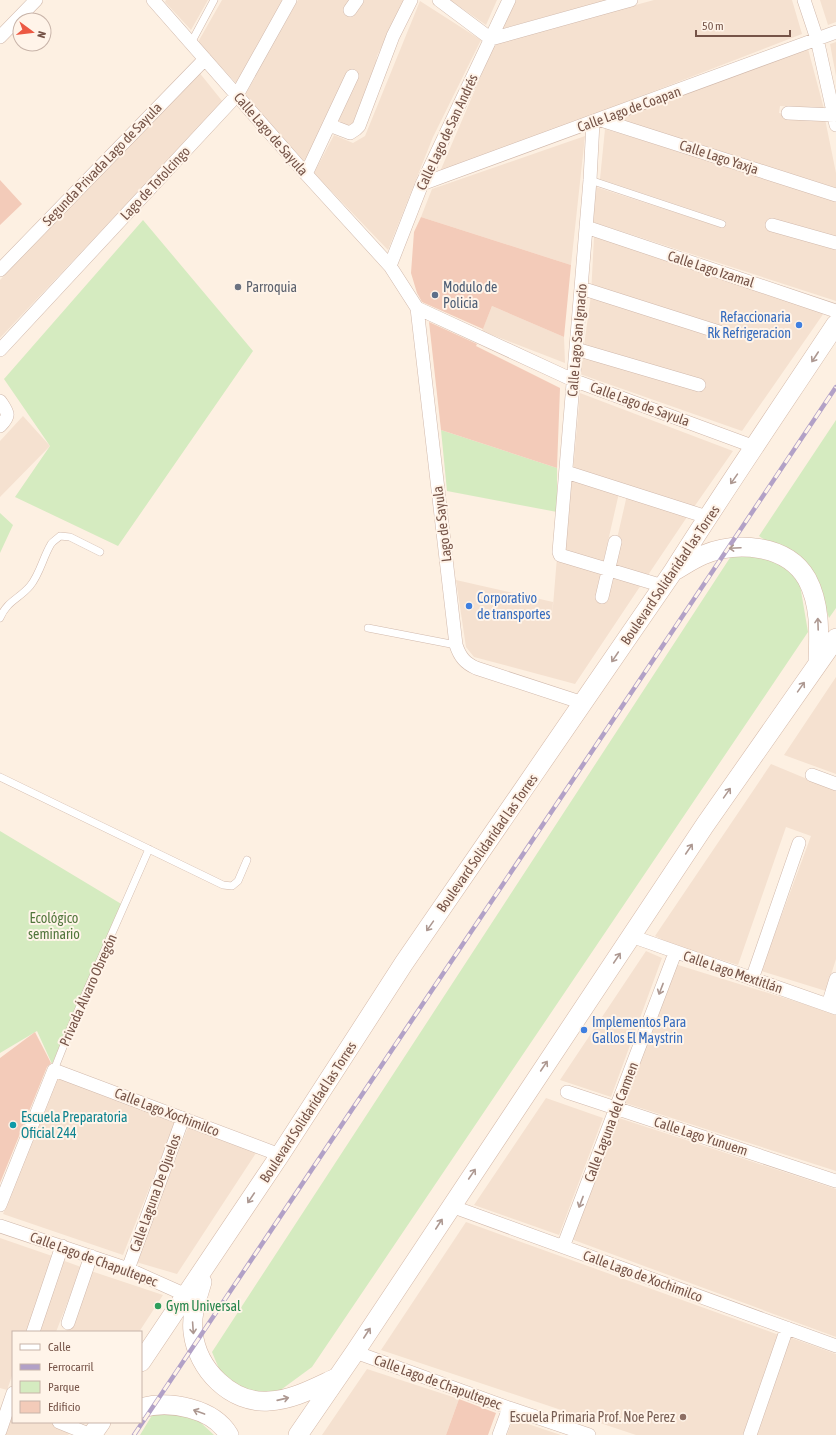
<svg xmlns="http://www.w3.org/2000/svg" width="836" height="1435" font-family="'Asap Condensed',sans-serif">
<style>
.residential{fill:#f5e1d0}
.green{fill:#d5ebc0}
.building{fill:#f3cbb9}
.lines{fill:none;stroke-linecap:round;stroke-linejoin:round}
.lane-casing{stroke:#d1b9ac;stroke-width:8}
.street-casing{stroke:#d1b9ac;stroke-width:14}
.secondary-casing{stroke:#d4b8a8;stroke-width:20}
.lane{stroke:#fff;stroke-width:7}
.street{stroke:#fff;stroke-width:13}
.secondary{stroke:#fff;stroke-width:19}
.rail-casing{stroke:#b2a1c7;stroke-width:4.5}
.rail{stroke:#fff4e9;stroke-width:3;stroke-dasharray:9;stroke-linecap:butt}
.oneway{stroke:#ad9891}
.worship-dot{fill:#6b7280;stroke:#fff4e9;stroke-width:1.5}
.service-dot{fill:#5c6f8a;stroke:#fff4e9;stroke-width:1.5}
.shop-dot{fill:#3f7fe0;stroke:#fff4e9;stroke-width:1.5}
.culture-dot{fill:#0f9aa8;stroke:#fff4e9;stroke-width:1.5}
.leisure-dot{fill:#2e9e5b;stroke:#fff4e9;stroke-width:1.5}
.education-dot{fill:#8d6e63;stroke:#fff4e9;stroke-width:1.5}
.labels{text-anchor:middle;stroke-width:4;stroke-linejoin:round;paint-order:stroke}
.street-label{font-size:14px;fill:#765448;stroke:#fff4e9}
.worship-label{font-size:14px;fill:#5b616d;stroke:#fff4e9;text-anchor:start}
.service-label{font-size:14px;fill:#4e5e75;stroke:#fff4e9;text-anchor:start}
.shop-label{font-size:14px;fill:#366cbe;stroke:#fff4e9;text-anchor:start}
.park-label{font-size:14px;fill:#52763c;stroke:#fff4e9}
.culture-label{font-size:14px;fill:#0d838f;stroke:#fff4e9;text-anchor:start}
.leisure-label{font-size:14px;fill:#27864d;stroke:#fff4e9;text-anchor:start}
.education-label{font-size:14px;fill:#785e54;stroke:#fff4e9;text-anchor:end}
</style>
<rect width="100%" height="100%" fill="#fdf0e2"/>
<!-- residential -->
<path class="residential" d="M166,0H208L191,30L165,2Z
M222,0H284L237,84L198,42Z
M298,0H350L344,12L353,17L363,0H404L377,56L373,79L350,129L333,123L306,164L244,97Z
M450,0H497L486,25Z
M516,0H607L501,29Z
M654,0H792L802,34L439,174L495,43Z
M820,0H836V22L828,25Z
M420,1L481,40L433,137L388,250L314,173L334,135L353,143L365,136Z
M836,42V76L830,44Z
M808,49L824,109L780,106L779,113L825,119L836,173V188L622,122L625,116Z
M198,71L223,102L0,338V280Z
M605,129L836,199V301L593,222L596,187L723,228L726,221L600,179Z
M585,136L571,265L421,217L432,189Z
M594,237L826,310L742,431L577,373L585,355L584,346L591,295Z
M492,306L564,337L565,363L482,331Z
M580,393L733,451L694,507L573,471Z
M23,416L50,446L0,497V441Z
M569,477L619,493L603,563L564,553Z
M627,495L689,514L648,575L611,565Z
M557,557L643,582L575,684L474,657L466,647L456,580L553,602L552,618Z
M836,677V774L784,755Z
M771,764L836,791V959L826,991L761,971L811,836L786,827L738,965L673,945L655,936Z
M646,951L662,958L611,1097L560,1080Z
M675,964L836,1014V1171L622,1102Z
M57,1076L176,1120L123,1255L3,1214Z
M546,1098L603,1118L559,1235L474,1205Z
M619,1118L836,1189V1337L571,1239Z
M188,1127L256,1153L177,1274L136,1262Z
M466,1222L779,1335L743,1435H636L381,1350Z
M0,1238L55,1257L28,1332H13V1373L7,1390L0,1388Z
M59,1259L81,1267L56,1332H35Z
M88,1270L163,1295L139,1332H66Z
M789,1337L836,1354V1435H755Z
M367,1369L459,1399L446,1435H322Z
M13,1406V1422H54L72,1429L68,1435H0Z
M513,1419L561,1435H507Z"/>
<!-- green -->
<path class="green" d="M143,220L253,351L118,546L15,497L50,446L4,379Z
M836,420V608L829,618L815,574L759,536Z
M441,430L557,468V512L447,491Z
M0,513L13,525L0,553Z
M746,549L798,573L808,632L312,1367L267,1400L227,1388L212,1352L735,550Z
M0,831L123,905L52,1064L37,1031L0,1053Z
M157,1407L199,1421L214,1435H140Z"/>
<!-- building -->
<path class="building" d="M0,180L22,204L0,225Z
M421,217L571,265L564,337L492,306L483,329L422,302L417,293L411,273L414,232Z
M429,322L477,344L476,346L560,388L557,468L441,430Z
M35,1032L51,1063L47,1067L0,1183V1058Z
M459,1399L496,1413L488,1435H446Z"/>
<g class="lines">
<defs>
<path id="lane" d="M191,43L214,0
M590,180L722,224
M0,618C7,601 19,599 30,586C40,574 43,557 51,544C53,541 57,539 60,536L70,537L100,552
M368,628L456,645
M0,777L223,885L232,886L238,881L247,860
M54,1070L73,1022L149,849"/>
<path id="street" d="M153,0L306,174L390,266L417,308L456,645C460,657 465,663 476,668L583,703
M439,0L491,39L631,0
M804,0L817,39L836,125
M350,10L357,0
M0,37L36,0
M788,113L834,115
M601,120L836,195
M593,122L590,180L559,552L560,555L563,556L663,586
M329,125L350,133L356,129L359,126L393,36L411,0
M306,174L352,76
M422,184L836,32
M772,225L836,243
M586,227L836,311
M390,266L422,184L509,0
M0,270L205,59
M581,288L722,333
M417,308L573,380L755,447
M576,349L699,385
M0,350L237,95L290,0
M0,401C8,413 11,415 0,426
M566,472L707,517
M602,597L615,542
M812,775L836,784
M631,936L836,1008
M752,979L799,843
M828,1005L836,979
M567,1092L836,1181
M0,1205L54,1070L280,1155
M451,1206L836,1346
M0,1226L128,1269L186,1295
M563,1247L675,953
M128,1269L183,1118
M68,1323L91,1256
M33,1332L62,1246
M355,1352L509,1408L589,1435
M59,1422L91,1435
M0,1431L13,1393
M499,1435L509,1408
M750,1435L787,1328"/>
<path id="secondary" d="M676,570C685,565 693,559 703,555C736,541 787,544 807,579C821,605 819,635 818,663
M202,1282C197,1299 191,1315 193,1332C197,1369 231,1404 269,1401C293,1400 316,1387 338,1377
M141,1362L280,1155L404,963L672,573C725,489 781,407 836,324
M141,1408C170,1400 213,1408 229,1435
M92,1435L101,1422
M298,1435L355,1352L705,825L836,638"/>
</defs>
<!-- lane casing -->
<use href="#lane" class="lane-casing"/>
<!-- street casing -->
<use href="#street" class="street-casing"/>
<!-- secondary casing -->
<use href="#secondary" class="secondary-casing"/>
<!-- lane -->
<use href="#lane" class="lane"/>
<!-- street -->
<use href="#street" class="street"/>
<!-- secondary -->
<use href="#secondary" class="secondary"/>
<defs>
<path id="rail" d="M134,1435L836,387"/>
</defs>
<!-- rail casing -->
<use href="#rail" class="rail-casing"/>
<!-- rail -->
<use href="#rail" class="rail"/>
</g>
<!-- one-way arrows -->
<defs><path id="oneway-shaft" d="M-6 0H5M1.5-3L5.5 0L1.5 3" fill="none" stroke-width="1.6" stroke-linecap="round" stroke-linejoin="round"/></defs>
<g class="oneway">
<use href="#oneway-shaft" transform="translate(815 357) rotate(123)"/>
<use href="#oneway-shaft" transform="translate(734 479) rotate(125)"/>
<use href="#oneway-shaft" transform="translate(735 548) rotate(177)"/>
<use href="#oneway-shaft" transform="translate(818 624) rotate(-92)"/>
<use href="#oneway-shaft" transform="translate(615 657) rotate(124)"/>
<use href="#oneway-shaft" transform="translate(801 687) rotate(-55)"/>
<use href="#oneway-shaft" transform="translate(727 793) rotate(-55)"/>
<use href="#oneway-shaft" transform="translate(689 849) rotate(-56)"/>
<use href="#oneway-shaft" transform="translate(430 926) rotate(125)"/>
<use href="#oneway-shaft" transform="translate(617 958) rotate(-56)"/>
<use href="#oneway-shaft" transform="translate(661 989) rotate(111)"/>
<use href="#oneway-shaft" transform="translate(544 1066) rotate(-56)"/>
<use href="#oneway-shaft" transform="translate(472 1174) rotate(-56)"/>
<use href="#oneway-shaft" transform="translate(251 1198) rotate(124)"/>
<use href="#oneway-shaft" transform="translate(581 1202) rotate(111)"/>
<use href="#oneway-shaft" transform="translate(439 1224) rotate(-57)"/>
<use href="#oneway-shaft" transform="translate(193 1328) rotate(86)"/>
<use href="#oneway-shaft" transform="translate(367 1333) rotate(-57)"/>
<use href="#oneway-shaft" transform="translate(283 1399) rotate(-13)"/>
<use href="#oneway-shaft" transform="translate(199 1412) rotate(-160)"/>
</g>
<!-- markers -->
<circle class="worship-dot" cx="238" cy="287" r="4"/>
<circle class="service-dot" cx="435" cy="295" r="4"/>
<g class="shop-dot">
<circle cx="799" cy="325" r="4"/>
<circle cx="469" cy="606" r="4"/>
<circle cx="584" cy="1030" r="4"/>
</g>
<circle class="culture-dot" cx="13" cy="1125" r="4"/>
<circle class="leisure-dot" cx="158" cy="1306" r="4"/>
<circle class="education-dot" cx="683" cy="1417" r="4"/>
<g class="labels">
<!-- street labels -->
<g class="street-label">
<text transform="translate(629 109) rotate(-20)" y="5">Calle Lago de Coapan</text>
<text transform="translate(447 132) rotate(-65)" y="5">Calle Lago de San Andrés</text>
<text transform="translate(271 134) rotate(49)" y="5">Calle Lago de Sayula</text>
<text transform="translate(719 157) rotate(18)" y="5">Calle Lago Yaxja</text>
<text transform="translate(102 164) rotate(-46)" y="5">Segunda Privada Lago de Sayula</text>
<text transform="translate(155 183) rotate(-47)" y="5">Lago de Totolcingo</text>
<text transform="translate(711 269) rotate(18)" y="5">Calle Lago Izamal</text>
<text transform="translate(577 340) rotate(-85)" y="5">Calle Lago San Ignacio</text>
<text transform="translate(640 404) rotate(20)" y="5">Calle Lago de Sayula</text>
<text transform="translate(442 524) rotate(-97)" y="5">Lago de Sayula</text>
<text transform="translate(670 575) rotate(-56)" y="5">Boulevard Solidaridad las Torres</text>
<text transform="translate(487 843) rotate(-55)" y="5">Boulevard Solidaridad las Torres</text>
<text transform="translate(733 972) rotate(19)" y="5">Calle Lago Mextitlán</text>
<text transform="translate(88 990) rotate(-66)" y="5">Privada Álvaro Obregón</text>
<text transform="translate(167 1112) rotate(21)" y="5">Calle Lago Xochimilco</text>
<text transform="translate(308 1112) rotate(-57)" y="5">Boulevard Solidaridad las Torres</text>
<text transform="translate(611 1122) rotate(-69)" y="5">Calle Laguna del Carmen</text>
<text transform="translate(701 1136) rotate(18)" y="5">Calle Lago Yunuem</text>
<text transform="translate(155 1193) rotate(-70)" y="5">Calle Laguna De Ojuelos</text>
<text transform="translate(94 1259) rotate(20)" y="5">Calle Lago de Chapultepec</text>
<text transform="translate(643 1276) rotate(20)" y="5">Calle Lago de Xochimilco</text>
<text transform="translate(438 1382) rotate(20)" y="5">Calle Lago de Chapultepec</text>
</g>
<!-- worship labels -->
<g class="worship-label">
<text x="246" y="292">Parroquia</text>
</g>
<!-- service labels -->
<g class="service-label">
<text x="443" y="292">Modulo de<tspan x="443" dy="16">Policia</tspan></text>
</g>
<!-- shop labels -->
<g class="shop-label">
<text x="791" y="322" text-anchor="end">Refaccionaria<tspan x="791" dy="16">Rk Refrigeracion</tspan></text>
<text x="477" y="603">Corporativo<tspan x="477" dy="16">de transportes</tspan></text>
<text x="592" y="1027">Implementos Para<tspan x="592" dy="16">Gallos El Maystrin</tspan></text>
</g>
<!-- park labels -->
<g class="park-label">
<text x="54" y="923">Ecológico<tspan x="54" dy="16">seminario</tspan></text>
</g>
<!-- culture labels -->
<g class="culture-label">
<text x="21" y="1122">Escuela Preparatoria<tspan x="21" dy="16">Oficial 244</tspan></text>
</g>
<!-- leisure labels -->
<g class="leisure-label">
<text x="166" y="1311">Gym Universal</text>
</g>
<!-- education labels -->
<g class="education-label">
<text x="675" y="1422">Escuela Primaria Prof. Noe Perez</text>
</g>
</g>
<!-- legend -->
<rect x="12" y="1331" width="130" height="92" fill="#fff4e9" stroke="#c8b4a9"/>
<rect x="20" y="1344" width="20" height="6" fill="#ffffff" stroke="#c8b4a9"/>
<text x="48" y="1351" font-size="12" fill="#765448">Calle</text>
<rect x="20" y="1364" width="20" height="6" fill="#b2a1c7" stroke="#c8b4a9"/>
<text x="48" y="1371" font-size="12" fill="#765448">Ferrocarril</text>
<rect x="20" y="1381" width="20" height="12" fill="#d5ebc0" stroke="#c8b4a9"/>
<text x="48" y="1391" font-size="12" fill="#765448">Parque</text>
<rect x="20" y="1401" width="20" height="12" fill="#f3cbb9" stroke="#c8b4a9"/>
<text x="48" y="1411" font-size="12" fill="#765448">Edificio</text>
<!-- north arrow -->
<g transform="translate(32 32) rotate(105)"><circle r="19" fill="#fff4e9" stroke="#c8b4a9"/>
<path d="M0-3L7 15L0 10L-7 15Z" fill="#ec5943"/>
<text y="-6" font-size="11" font-weight="bold" text-anchor="middle" fill="#765448">N</text>
</g>
<!-- scale -->
<path d="M696 30v6h94v-6" fill="none" stroke="#765448" stroke-width="2"/>
<text x="702" y="30" font-size="12" fill="#765448" stroke="#fff4e9" stroke-width="3" paint-order="stroke">50 m</text>
</svg>
